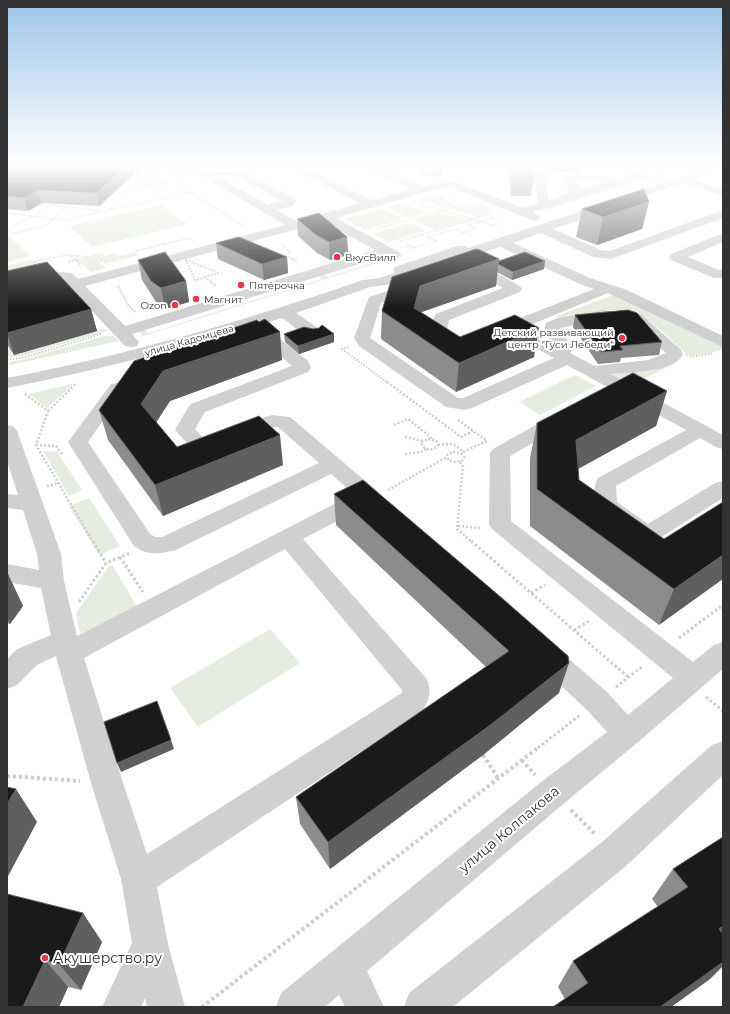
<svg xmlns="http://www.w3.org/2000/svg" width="730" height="1014" font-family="Montserrat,sans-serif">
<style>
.green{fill:#e6ecdf}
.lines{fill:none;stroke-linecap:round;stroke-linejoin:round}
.path-far4{stroke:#cdcdcd;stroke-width:1.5;stroke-dasharray:1 1;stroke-linecap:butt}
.path-far3{stroke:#cdcdcd;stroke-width:2;stroke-dasharray:1.5 1.5;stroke-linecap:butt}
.path-far2{stroke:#cdcdcd;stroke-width:2.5;stroke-dasharray:2 2;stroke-linecap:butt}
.path-far1{stroke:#cdcdcd;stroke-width:3;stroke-dasharray:2.5 2.5;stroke-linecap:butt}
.path{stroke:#cdcdcd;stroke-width:4;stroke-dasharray:3 3;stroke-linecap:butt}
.minor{fill:#d0d0d0;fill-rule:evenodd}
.wall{fill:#8c8c8c}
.shaded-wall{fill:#5f5f5f}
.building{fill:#1a1a1a;stroke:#5f5f5f}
.poi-dot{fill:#e63946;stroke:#fff;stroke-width:1.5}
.labels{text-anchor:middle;stroke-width:4;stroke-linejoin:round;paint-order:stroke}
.far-poi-label{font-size:10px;fill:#333;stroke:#fff;text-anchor:start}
.far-street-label{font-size:10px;fill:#333;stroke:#fff}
.near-street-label{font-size:14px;fill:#333;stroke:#fff}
.near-poi-label{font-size:14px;fill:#333;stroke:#fff;text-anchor:start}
</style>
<rect width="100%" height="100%" fill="#fff"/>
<!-- green -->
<path class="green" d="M652,165H667L666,170L656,176L542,211L538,209L656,173Z
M155,173L171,183L138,190Z
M436,194L456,205L447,208L416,199Z
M475,203L496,211L478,217L452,209Z
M399,204L429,212L410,218L386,207Z
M161,205L187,224L92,247L70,226Z
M381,209L403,219L365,230L344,219Z
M441,212L468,220L435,230L414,220Z
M410,223L426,230L389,242L373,234Z
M9,236L29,256L7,262V237Z
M133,252L140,255L105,264L90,256L101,253L105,256L115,253L118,256Z
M380,256L387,260L143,336L138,331L143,328L149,333L238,305L232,301L239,299L245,303L322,279L317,276L323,274L328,277L378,261L373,257Z
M89,258L107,268L91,272L79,261Z
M33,259L36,264L31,270L7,280V266Z
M616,294L723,346V349L718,351L685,357V353C675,344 655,323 643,317C617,303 586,314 559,318L554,317Z
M102,329L110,330L22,356L7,357V352L11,351L14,355Z
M104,336H114L119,341L10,365L9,362L26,359Z
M680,361L629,386L605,374L638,371Z
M575,375L596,386L540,415L519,402Z
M75,383L47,408L29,394Z
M43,451L57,452L82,490L69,496Z
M89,498L120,546L99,555L69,506Z
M109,566H113L137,607L80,634L76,613Z
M270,629L300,663L198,727L170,688Z"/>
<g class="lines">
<!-- path-far4 -->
<path class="path-far4" d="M335,165L338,171
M338,165L352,172
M7,166L21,165
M152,168L161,174
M452,172L453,165
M343,174H354
M92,182H95L45,226L11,234L7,230Z
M176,183L244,226
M450,199L460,205
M420,204L499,227
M52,205L102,211
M109,210L155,165
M7,213L65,220L191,192
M376,229L466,204
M400,241L491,214
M434,242L436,241L428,237L456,229L463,233L476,229L469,225L497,217
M406,244L413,248L425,245
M138,252L136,251L189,238L191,240
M286,255L294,260
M71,256L76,260
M280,256L291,253L281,243
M41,260L68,255L88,257
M76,260L89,257L95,260"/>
<!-- path-far3 -->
<path class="path-far3" d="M75,259L82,266
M93,259L100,263
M293,259L297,262
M186,260L219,273L195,280Z
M35,262L44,259
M69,262L80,259
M205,277L216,286
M118,286L128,305L136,313
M348,347L342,349L388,383
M7,351L11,350
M690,357L713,353
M7,360L26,357L101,334"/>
<!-- path-far2 -->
<path class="path-far2" d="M387,382L461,437L473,431
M25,394L48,411L36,445L93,542
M48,411L76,384
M458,420L487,441L461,453
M394,425L408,419L434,440
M405,437L423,441
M428,439L436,441L438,444L437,447L430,450L423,447L421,442Z
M36,445L56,446L63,455
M438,445L453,444L464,452
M453,452L461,453L464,457L463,460L456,462L448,460L447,455Z
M405,454L421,452L426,449
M460,462L463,467L457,529L472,542
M47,486L58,483
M388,490L447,457
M458,526L481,528"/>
<!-- path-far1 -->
<path class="path-far1" d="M93,541L106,563
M471,541L628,677
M120,557L143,592
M531,593L545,585
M79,602L106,563L130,553
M574,630L589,621
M679,638L723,605
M616,687L643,666
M706,697L723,711
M538,748L580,715"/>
<!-- path -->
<path class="path" d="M483,755L498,778
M522,760L535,775
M7,776L80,781
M571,810L596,835
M202,1007L539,747"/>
<!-- minor -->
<path class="minor" d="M286,165H300L371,200L411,189L360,167L359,165H374L423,186L445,181L456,182L523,208L538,203L534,174L535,172L539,171L544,174L549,200L569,193L565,179L568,176H607L611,177L612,180L638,172L635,165H645L649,173L647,176L533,212L540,217L538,220L534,221L450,187L426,192L336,218L399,252L401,255L399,258L394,259L385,256L132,334L139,342L137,346L131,347L125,346L63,280H57L7,292V284L57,272L72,273L78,279L285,225L199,174L175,173L170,170L171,168L240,170L294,198L296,201L293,206L277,210L297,222L359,203ZM215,175H234L282,201L268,205ZM577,181L605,182L580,190ZM324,222L375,250L125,326L85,286Z
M704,165H714L711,173L694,180L723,189V196L683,183L621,204H615L605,212L553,229L601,250L610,251L723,210V218L611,259L593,257L541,233L513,243L590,278L627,290L723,336V347L608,293L523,328L553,344L544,330L546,323L558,318L604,310L610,312L612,315L610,318L560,328L573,349L570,353L595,366L648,360L666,353L630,321L628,318L630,315L636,313L642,315L681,350L683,355C671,373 630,372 610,374L723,435V449L716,447L700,438L616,486L617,502L648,524L715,483L723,481V498L658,539C650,541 642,540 634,537C626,533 600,513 596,505C593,498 594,484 598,478L686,430L567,365L472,408L465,410L446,407L359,346L354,338L369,297L409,284L414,283L419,284L421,287L419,290L381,303L370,338L458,398H463L554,358L505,331L503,328L505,324L594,289L580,284L500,247L450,263L445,262L444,260L421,267L423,270L421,273L386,285L370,287L296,313L319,329L321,332L319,335C305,339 293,325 282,318L256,326L265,327L308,361L311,368L308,372L205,412L195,429L205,440L265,417L272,415L290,417L377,491L380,496L377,501L371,503L303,539L426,678C432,690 430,699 422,711L157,887L168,944L185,1007H147L145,998L141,1007H102L132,943L121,879L91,783L56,656L37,665L17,685L7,689V659L17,649L51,635L41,588L7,582V564L39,570L37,554L23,510L7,508V494L18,495L7,461V425L14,427L17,431L61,554L64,581L77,636L354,494L331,474L176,550C161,554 147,556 134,546L68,442L111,384L117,383L123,384L126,388L88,442L150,534L155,537H162L319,463L278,427H274L205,453L193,450L175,430L186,411L191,404L292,366L253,333L251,330L253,327C172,351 90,372 7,388V378C128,355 246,320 363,280L379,278L395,273L393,270L395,267L457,246H467L468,248L597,206L605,201H611L613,198L694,173L702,169ZM285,549L402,690V693L147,854L123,783L84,658Z
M723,233V242L688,257L719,270L723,269V278H714L671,260L669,257L671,254Z
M469,264L482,265L520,286L522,289L520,292L449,320L447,330L465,340L467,344L465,348C454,350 437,341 431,332L434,317L436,314L503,288L474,272L464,271L462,268L464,265Z
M562,412L569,414L572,418L569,422L510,456L511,521L693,662L714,645L723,642V669L637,743L562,805L367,971L384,1007H345L339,995L325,1007H276L281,993L540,783L607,732L588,711L535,661L531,653L535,645L544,642L553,645L608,693L628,715L673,678L492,529L489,524L490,453L493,449L555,414Z
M723,741V775L626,866L453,1007H404L409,993L602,842L712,745Z"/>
</g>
<!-- wall -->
<path class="wall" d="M144,165L99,206L42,203L28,211L7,209V171Z
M419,165H442L441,176L419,175Z
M510,165H535V169L531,196H511L509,170Z
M544,165H582L581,173L544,171Z
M649,202L642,229L597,245L576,237L582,209Z
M297,219L347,237L348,255L330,260L317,253L298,236Z
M216,243L287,257L288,273L264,280L218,259Z
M138,260L186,281L189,302L165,309L156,302L142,280Z
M499,261H545L544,269L512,280L497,272L496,286L421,312L460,337L534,357L456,392L381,339L382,311Z
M7,271L91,309L97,331L14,355L7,344Z
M575,315L662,342L659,355L621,358L620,362L598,364L573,327Z
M284,334L334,342L299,354L285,342Z
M282,360L170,401L156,422L177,447L283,465L163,516L108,440L99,410Z
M667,391L656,426L578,469L579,480L664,539L723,502L659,625L530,526V458L537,423Z
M334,494L559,693L483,755L330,869L300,824L296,797L486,667L336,525Z
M7,572L23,606L10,624L7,623Z
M723,837L710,979L671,1007H553L565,999L558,987L573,961L658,907L652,899L673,869Z
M7,894L102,942L81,990L68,987L59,1007Z"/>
<!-- shaded-wall -->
<path class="shaded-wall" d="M128,165H144L99,206L96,193Z
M441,165H442L441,176Z
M38,190L42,203L28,211L24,198Z
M649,202L642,229L597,245L603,217Z
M347,237L348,255L330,260L329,242Z
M287,257L288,273L264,280L262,264Z
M499,259L496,286L419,313L414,308L420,286Z
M545,261L544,269L512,280L513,272Z
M186,281L189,302L165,309L161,288Z
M91,309L97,331L14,355L7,333Z
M539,328L534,357L456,392L459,363Z
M280,332L282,360L170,401L148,435L141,404L163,371Z
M334,334V342L299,354L298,346Z
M667,391L656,426L567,475L576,440Z
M280,435L283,465L163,516L155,485Z
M723,555V579L659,625L674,589Z
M7,572L23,606L10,624L7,617Z
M569,663L559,693L483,755L330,869L328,842Z
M171,740L174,749L121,772L117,763Z
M16,789L37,822L7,878V804Z
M83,913L102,942L81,990L59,964Z
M723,926V937L719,929Z
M45,960L68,987L59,1007H23Z
M723,962V966L710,979L671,1007H660Z"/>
<!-- building -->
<path class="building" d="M19,165H128L96,193L38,190L24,198L7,196V171Z
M514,165H535V169L515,168Z
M644,189L649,202L603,217L582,209Z
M319,213L347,237L329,242L316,235L297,219Z
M239,237L287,257L262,264L216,243Z
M476,249L480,250L499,259L420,286L414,308L460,337L515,315L539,328L459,363L382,311L392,277Z
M165,252L186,281L161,288L151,281L138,260Z
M525,252L545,261L513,272L498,264L499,261Z
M47,262L91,309L7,333V271Z
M628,310L637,313L662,342L620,346L623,350L601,352L575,315Z
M265,319L280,332L163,371L141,404L177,447L259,416L280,435L155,485L99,410L134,361L257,320L259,322Z
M322,325L334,334L298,346L284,334L304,327L313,329L319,328Z
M633,373L667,391L576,440L579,480L664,539L723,502V555L674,589L537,489V423Z
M363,480L503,599L568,656L569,663L489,726L328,842L296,797L509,651L334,494Z
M157,701L171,740L117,763L104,722Z
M7,787L16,789L7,804Z
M723,837V926L719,929L723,934V962L660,1007H553L588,983L573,961L688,887L673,869Z
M7,894L83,913L59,964L45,960L23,1007H7Z"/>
<!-- sky -->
<linearGradient id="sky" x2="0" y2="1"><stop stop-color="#9ec6ea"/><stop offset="0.54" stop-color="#fff"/><stop offset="1" stop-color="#fff" stop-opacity="0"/></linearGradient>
<rect width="730" height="307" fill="url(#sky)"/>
<!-- markers -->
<g class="poi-dot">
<circle cx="337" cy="257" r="4"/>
<circle cx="241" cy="285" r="4"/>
<circle cx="196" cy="299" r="4"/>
<circle cx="175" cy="305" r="4"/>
<circle cx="622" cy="338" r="4"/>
<circle cx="45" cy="958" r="4"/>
</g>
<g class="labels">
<!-- far-poi labels -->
<g class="far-poi-label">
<text x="345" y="261">ВкусВилл</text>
<text x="249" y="289">Пятёрочка</text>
<text x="204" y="303">Магнит</text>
<text x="167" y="309" text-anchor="end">Ozon</text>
<text x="614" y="336" text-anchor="end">Детский развивающий<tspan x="614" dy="12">центр "Гуси Лебеди"</tspan></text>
</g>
<!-- far-street labels -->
<g class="far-street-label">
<text transform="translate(189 340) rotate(-16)" y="4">улица Кадомцева</text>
</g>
<!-- near-street labels -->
<g class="near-street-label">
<text transform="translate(509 829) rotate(-40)" y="5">улица Колпакова</text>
</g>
<!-- near-poi labels -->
<g class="near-poi-label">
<text x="53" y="963">Акушерство.ру</text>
</g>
</g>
<!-- border -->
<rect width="730" height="1014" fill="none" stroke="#333333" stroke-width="16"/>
</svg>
